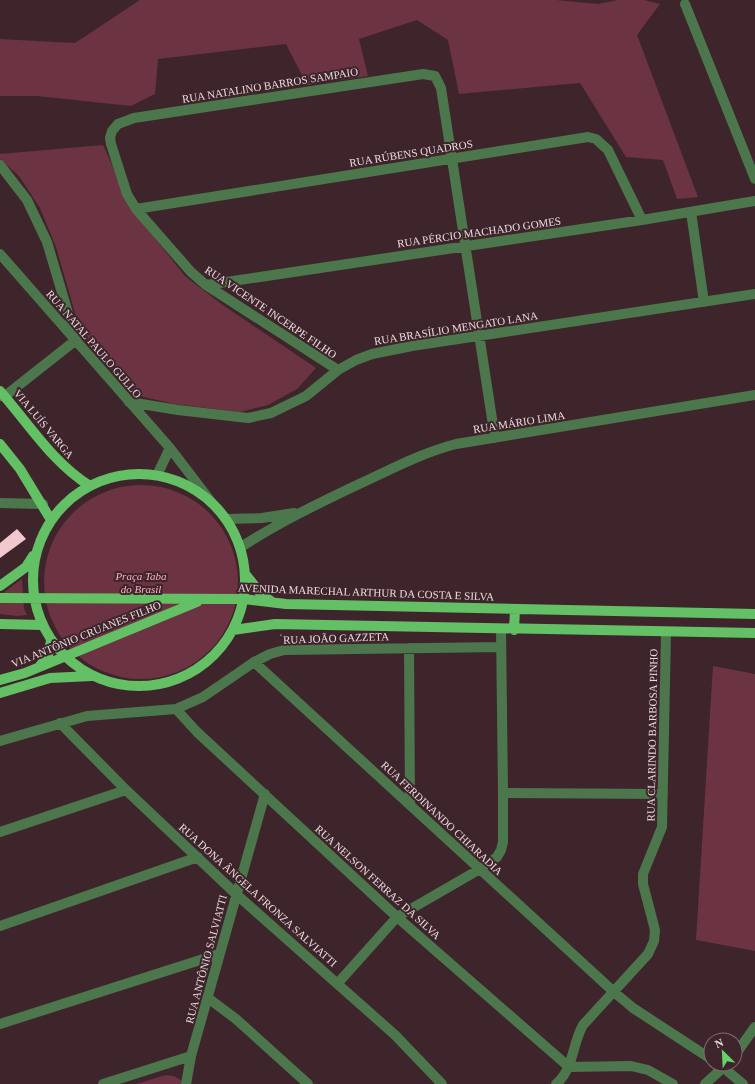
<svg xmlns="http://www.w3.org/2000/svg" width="755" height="1084" font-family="Georgia,serif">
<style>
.green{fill:#6c3342}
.building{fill:#f2c8d0}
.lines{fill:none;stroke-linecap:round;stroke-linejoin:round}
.path{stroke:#927d81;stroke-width:1.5;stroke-dasharray:2 3;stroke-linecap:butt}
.minor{stroke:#4c774c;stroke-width:10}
.major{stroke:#63c065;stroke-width:10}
.labels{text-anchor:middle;stroke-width:4;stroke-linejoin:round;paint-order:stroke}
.street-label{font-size:11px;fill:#ebdadd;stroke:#3e252b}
.park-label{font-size:11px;font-style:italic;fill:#fdb1c2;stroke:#3e252b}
</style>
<rect width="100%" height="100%" fill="#3e252b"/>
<!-- green -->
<path class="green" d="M140,0H556L598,4L618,0H644L660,4L637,35L698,197L677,199L663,160L626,157L580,83L459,94L448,40L417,20L359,39L368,76L307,85L286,44L158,59L155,94L131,106L37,96H0V39L75,43Z
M103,145L134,212L185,276L220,303L316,368L297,389L268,405L240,412L174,404L140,396L82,337L56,247L40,208L19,176L0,159V154Z
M44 582a97 97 0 1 1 194 0a97 97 0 1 1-194 0Z
M22,579L24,609L27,615L17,616L0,614V595Z
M713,666L755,674V951L696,940Z
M166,1075L174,1076L181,1080L182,1084H136Z"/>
<!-- building -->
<path class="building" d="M17,529L26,539L0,558V543Z"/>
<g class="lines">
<!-- path -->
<path class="path" d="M280,635L287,637V640"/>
<!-- minor -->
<path class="minor" d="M685,4L755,179
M0,165L27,200L47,242L76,340L5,396H0
M136,209L588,137L596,139L608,150L642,220
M691,212L704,302
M0,254L170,448L212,503
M206,285L642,220L755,201
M338,370L206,285L191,272L136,209L127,194L111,144L110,138L112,131L118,124L134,118L423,74L435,76L441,88L495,438
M129,402L178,410L248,418L271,413L306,396L338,370L356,360L372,354L412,346L755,294
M157,475L170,448
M0,503L43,504
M226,519L262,518L294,513
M241,547C278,523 317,504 357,485C390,470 421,453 456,444L755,395
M409,648L410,805
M254,662L614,992L633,1008L711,1059
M176,709L197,732L397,917L569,1067
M60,723L126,790L236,894L395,1035L442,1084
M0,741L87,716L176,709L203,697L254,662L270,654L284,650L500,647
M503,793L663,794
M0,832L126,790
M0,926L198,857
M338,983L397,917L480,869L497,857L501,850L503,842V793L501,629
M208,998L236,1019L308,1084
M0,1024L219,954
M735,1055L755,1027
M719,1064L743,1084
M569,1067L631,1066L648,1070L673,1084
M103,1084L191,1056
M186,1084L191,1056L265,794
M556,1084C574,1069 572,1044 583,1025L648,954L654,941L655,930L643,884V874L662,827L666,633
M705,1084L727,1064"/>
<!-- major -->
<path class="major" d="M0,391C29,424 52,462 90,486
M0,444L20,469L51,520
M33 580a106 106 0 1 1 212 0a106 106 0 1 1-212 0Z
M246,575L261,594L271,601
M0,586L26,567L33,556
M0,598L244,599L286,604L755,614
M0,624L42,625
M233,630L275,624L755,633
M514,630L515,609
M40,666L48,655L51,641
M0,680L25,673L197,602
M0,693L50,678L92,676"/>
</g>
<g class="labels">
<!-- street labels -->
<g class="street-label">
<text transform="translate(270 85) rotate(-9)" y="4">RUA NATALINO BARROS SAMPAIO</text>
<text transform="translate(411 153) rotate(-9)" y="4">RUA RÚBENS QUADROS</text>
<text transform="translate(479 232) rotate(-8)" y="4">RUA PÉRCIO MACHADO GOMES</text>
<text transform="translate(271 312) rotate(34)" y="4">RUA VICENTE INCERPE FILHO</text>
<text transform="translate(456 328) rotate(-9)" y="4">RUA BRASÍLIO MENGATO LANA</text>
<text transform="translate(94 344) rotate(49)" y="4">RUA NATAL PAULO GULLO</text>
<text transform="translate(519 422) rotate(-9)" y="4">RUA MÁRIO LIMA</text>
<text transform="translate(44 424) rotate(50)" y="4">VIA LUÍS VARGA</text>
<text transform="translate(366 592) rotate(2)" y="4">AVENIDA MARECHAL ARTHUR DA COSTA E SILVA</text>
<text transform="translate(86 634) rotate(-22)" y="4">VIA ANTÔNIO CRUANES FILHO</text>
<text transform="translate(336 638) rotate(-2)" y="4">RUA JOÃO GAZZETA</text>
<text transform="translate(652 735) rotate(-89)" y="4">RUA CLARINDO BARBOSA PINHO</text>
<text transform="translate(442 818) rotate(43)" y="4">RUA FERDINANDO CHIARADIA</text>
<text transform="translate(378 882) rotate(42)" y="4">RUA NELSON FERRAZ DA SILVA</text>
<text transform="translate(258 895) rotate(42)" y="4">RUA DONA ÂNGELA FRONZA SALVIATTI</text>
<text transform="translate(206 959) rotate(-75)" y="4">RUA ANTÔNIO SALVIATTI</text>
</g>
<!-- park labels -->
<g class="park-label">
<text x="141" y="580">Praça Taba<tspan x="141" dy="13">do Brasil</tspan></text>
</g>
</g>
<!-- north arrow -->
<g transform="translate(723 1052) rotate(336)"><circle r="19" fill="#3e252b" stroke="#836d72"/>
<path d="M0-3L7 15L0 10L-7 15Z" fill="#64d468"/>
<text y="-6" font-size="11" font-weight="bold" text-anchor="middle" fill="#ebdadd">N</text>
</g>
</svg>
